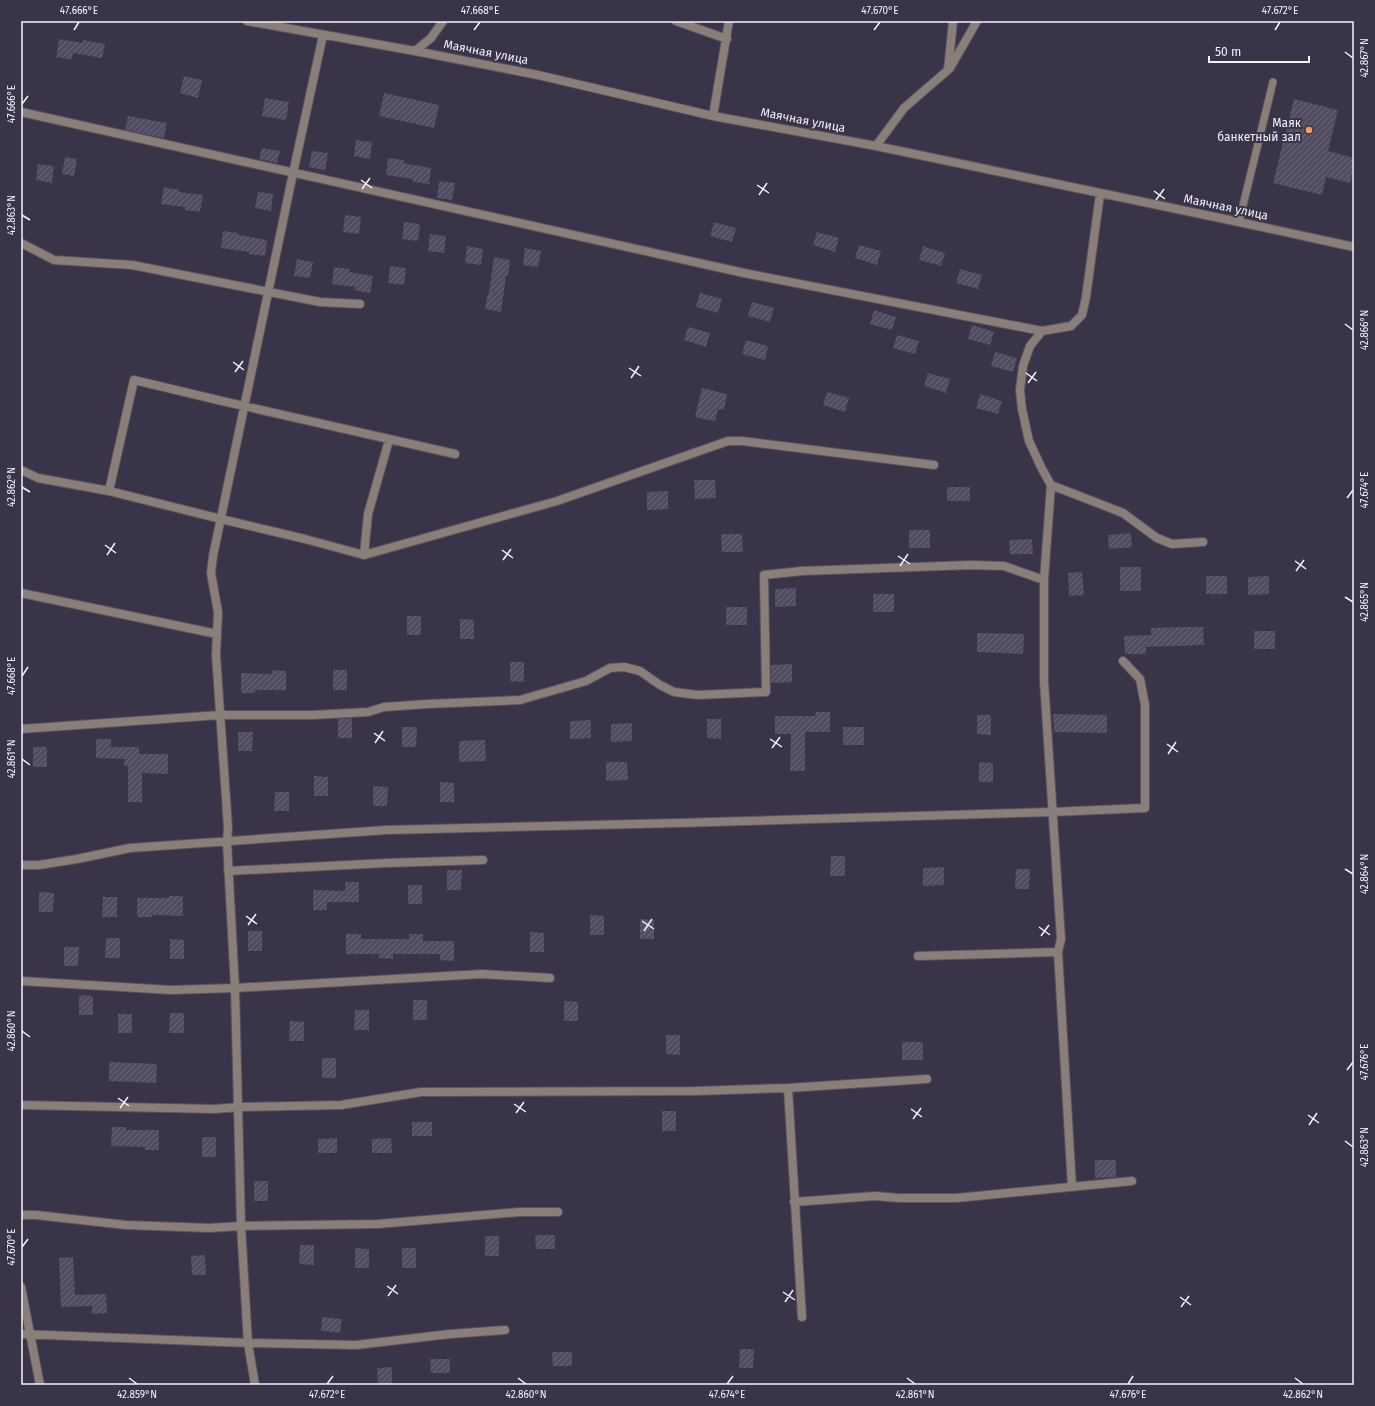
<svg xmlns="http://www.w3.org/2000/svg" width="1375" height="1406" font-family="'Fira Sans',sans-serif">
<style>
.building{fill:url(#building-hatch)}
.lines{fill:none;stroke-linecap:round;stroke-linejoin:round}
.service-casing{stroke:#575264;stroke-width:9}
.minor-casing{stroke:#575264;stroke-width:10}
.service{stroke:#897f78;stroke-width:7}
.minor{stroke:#897f78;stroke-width:8}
.ticks{fill:none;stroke:#f5f2ff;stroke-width:1.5}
.poi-dot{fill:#fc9d53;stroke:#393447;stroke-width:1.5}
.labels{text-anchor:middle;stroke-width:4;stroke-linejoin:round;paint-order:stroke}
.street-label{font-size:12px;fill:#f5f2ff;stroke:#393447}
.poi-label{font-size:12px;fill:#f5f2ff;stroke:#393447;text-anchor:end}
.neatline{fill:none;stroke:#f5f2ff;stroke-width:1.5}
.ticks-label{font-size:10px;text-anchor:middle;fill:#f5f2ff}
</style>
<defs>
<pattern id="building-hatch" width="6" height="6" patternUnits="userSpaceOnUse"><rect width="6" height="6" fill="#524c61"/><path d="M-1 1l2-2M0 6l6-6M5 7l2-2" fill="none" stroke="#6c6679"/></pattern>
</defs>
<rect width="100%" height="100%" fill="#393447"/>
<!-- building -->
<path class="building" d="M59,39L83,43V40L105,44L102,58L73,53L72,60L56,57Z
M184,76L202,80L198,98L180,93Z
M384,93L439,105L434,128L379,116Z
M265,98L289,102L286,120L262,116Z
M1294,99L1338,110L1328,151L1354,158V166L1350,183L1326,177L1322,195L1273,183Z
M128,116L167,123L164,138L125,130Z
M356,140L372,142L370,159L354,156Z
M262,148L280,151L277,163L259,159Z
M312,151L328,153L325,170L309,167Z
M65,157L77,159L74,176L62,174Z
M388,158L404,160L403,163L431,168L429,184L413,182V179L386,175Z
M38,164L54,166L52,183L36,180Z
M439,181L455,183L452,200L437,198Z
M164,187L180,190L179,192L203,195L200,212L185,210V207L161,204Z
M258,192L273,194L271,211L255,208Z
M345,215L361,217L359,234L343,232Z
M404,222L420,224L418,241L402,239Z
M714,222L736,228L732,242L710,236Z
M223,231L239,233V235L267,240L265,256L249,254V252L221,248Z
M817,232L839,238L835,252L813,245Z
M430,234L446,236L444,253L428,251Z
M859,245L881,251L877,265L855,258Z
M467,246L483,249L481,265L465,263Z
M923,246L945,253L941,266L919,260Z
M525,248L541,251L538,267L523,265Z
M494,257L510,260L508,276H506L501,312L485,309L488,292L489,293Z
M297,259L313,262L310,278L294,276Z
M390,266L406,268L404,285L388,283Z
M334,267L350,269L349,272L373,276L370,293L354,290L355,287L332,284Z
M960,269L982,275L978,289L956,283Z
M700,293L722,299L718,313L696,307Z
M752,302L774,308L770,322L748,316Z
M874,310L896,317L892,330L870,324Z
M972,325L994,332L990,345L968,339Z
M688,327L710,333L706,347L684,340Z
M897,335L919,341L915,354L893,348Z
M746,340L768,346L765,360L742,354Z
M995,352L1017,358L1013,372L991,366Z
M928,373L950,379L946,393L924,386Z
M702,388L727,394L724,410L718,409L715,421L695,417Z
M827,392L849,398L845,412L823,405Z
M980,394L1002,401L998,414L976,408Z
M694,480H715L716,498L695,499Z
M947,487H970V501H947Z
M668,491V509L647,510V492Z
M909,530H930V548H909Z
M1131,533L1132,547L1109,549L1108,535Z
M721,534H742L743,552H722Z
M1032,539L1033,554H1010L1009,540Z
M1120,567H1141V591H1120Z
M1082,572L1084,595L1069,596L1068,573Z
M1206,576H1227V594H1206Z
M1269,576V594L1248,595V577Z
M796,588V606L775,607V589Z
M873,594H894V612H873Z
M726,607H747V625H726Z
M407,616H421V635H407Z
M460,619L474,620V639H460Z
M1182,627H1203L1204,645L1146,647V654H1125L1124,636L1151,635V628Z
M1254,631H1275V649H1254Z
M977,633L1024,634L1023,654L977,652Z
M510,662H524V682L510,681Z
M792,664V682L771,683V665Z
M272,670L286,671V690H255V693H241V673L272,674Z
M333,670H347V690H333Z
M816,712H830V732H805V771H790L791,734H775V716H815Z
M1053,714L1107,715V733L1054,732Z
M977,715H991V735L977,734Z
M352,718V738H338V719Z
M707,719H721V739L707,738Z
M591,720V738L570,739V721Z
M632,723V741L611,742V724Z
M402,727H417L416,747H402Z
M843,727H864V745H843Z
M238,732H253L252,751H238Z
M96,739H111V747H139V754H168V774L142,773V802H128V766H124L125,759L96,758Z
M485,740L486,761L459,762V741Z
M33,747H47V767H33Z
M606,762H627L628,780L606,781Z
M979,762L993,763V782H979Z
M314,776L328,777V796H314Z
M440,782L454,783V802H440Z
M373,786L388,787L387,806H373Z
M275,792H289V811H274Z
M831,856H845V876H830Z
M944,867V885L923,886V868Z
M1016,869H1030L1029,889H1015Z
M447,870H462L461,890H447Z
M345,882H359V902H327V910H313V890L345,891Z
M408,885H422V904H408Z
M39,892L54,893L53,912H39Z
M169,896H183V916L152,915V917H137V898H169Z
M103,897H117V917H102Z
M590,915L604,916V935H590Z
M640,919L654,920V939H640Z
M248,931H262V951H248Z
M530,932L544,933V952H530Z
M346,934H361V939H409V934H423V941H454V961L440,960V954H393V959L378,958L379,954H346Z
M106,938H120V958H105Z
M170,939L184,940V959H170Z
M64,947H79L78,966H64Z
M79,995L93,996V1015H79Z
M413,1000H427V1020H413Z
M564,1001L578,1002V1021H564Z
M355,1010H369V1030H354Z
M170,1013H184V1033H169Z
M118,1014H132V1033H118Z
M290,1021L304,1022V1041H289Z
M666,1035H680V1055L666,1054Z
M902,1042H923V1060H902Z
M322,1058H336V1078H322Z
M109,1062L157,1064L156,1083L109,1081Z
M662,1111H676V1131H662Z
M412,1122H432V1136H412Z
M112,1127H126V1130H159V1150H145V1147L111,1146Z
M202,1137H216V1157H202Z
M337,1138V1153H318V1139Z
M391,1138L392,1153H372V1139Z
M1095,1160H1116V1177L1095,1178Z
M254,1181H268V1201H254Z
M535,1235H555V1249H536Z
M485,1236H499V1256H485Z
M300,1245H314V1265L299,1264Z
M355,1248L369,1249V1268H355Z
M402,1248H416V1268H402Z
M205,1255L206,1275H192L191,1256Z
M73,1257L75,1295L106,1294L107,1313L92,1314V1306L61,1307L59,1258Z
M322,1317L342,1319L340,1333L321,1331Z
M740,1349H754L753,1368H739Z
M552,1352H572V1366H553Z
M430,1359H450V1373H431Z
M392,1367V1385H378L377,1368Z"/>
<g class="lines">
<defs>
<path id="service" d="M1239,222L1273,82"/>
<path id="minor" d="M247,21L415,51L538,75L713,116L876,146L1239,222L1354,247
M676,21L727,39
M415,51L431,38L443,21
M950,68L977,21
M21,112L744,273L1042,331L1071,326L1082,315L1086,297L1100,194
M713,116L729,21
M876,146L904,108L948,70L953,21
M21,243L54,260L132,265L320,302L360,304
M1042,331L1030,346L1023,366L1020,390L1022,409L1029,441L1042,469L1051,485L1044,580V681L1061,939L1058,952L1072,1187
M21,470L38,478L109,491L221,519L305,539L364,555L557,501L728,441H742L934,465
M1051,485L1123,513L1157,538L1172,544L1203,542
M109,491L134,380L222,401L455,454
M364,555L368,514L389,440
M21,593L217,634
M21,729L220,715H313L368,712L384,707L428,704L520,700L586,681L610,668L624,667L640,671L660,685L674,692L698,695L766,692L764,575L802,571L971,565L1004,566L1044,580
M21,865H39L77,859L130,848L386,830L678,823L1052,812L1145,808V705L1140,679L1123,661
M228,871L387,863L483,860
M918,956L1058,952
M21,981L171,990L235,988L482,974L550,978
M788,1088L802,1317
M21,1105L215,1109L239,1107L341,1105L421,1092L695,1091L788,1088L927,1079
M794,1202L875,1196L899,1198H956L1132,1181
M21,1215H36L126,1225L209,1228L241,1226L378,1224L520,1212H558
M21,1287L40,1385
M21,1334L248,1343L356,1345L450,1334L505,1330
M255,1385L248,1343L241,1226L235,988L227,842L228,827L216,655L218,612L211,573L213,556L292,178L323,35"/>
</defs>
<!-- service casing -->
<use href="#service" class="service-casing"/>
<!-- minor casing -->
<use href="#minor" class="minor-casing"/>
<!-- service -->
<use href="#service" class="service"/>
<!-- minor -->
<use href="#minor" class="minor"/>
</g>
<!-- ticks -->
<path class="ticks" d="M74,30L79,22M474,30L480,22M874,30L880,22M1275,30L1280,22M1345,52L1353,58M22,104L28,96M361,180L372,188M757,185L769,193M362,189L370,178M1154,191L1165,199M759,195L767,183M1156,200L1164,189M22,215L30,220M1345,324L1353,330M233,362L244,370M629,368L641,376M235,372L243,361M1026,373L1037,381M631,378L639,366M1028,383L1036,372M22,487L30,492M1347,498L1353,490M105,545L116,553M502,550L513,558M107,555L115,543M898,556L910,564M503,560L511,549M1295,561L1306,569M900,566L908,554M1296,571L1304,560M1345,597L1353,602M22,676L28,667M374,733L385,741M770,739L782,747M375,743L383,731M1167,744L1178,752M772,748L780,737M1168,754L1176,742M22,759L30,765M1345,869L1353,874M246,916L257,924M642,921L654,929M248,925L256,914M1039,927L1050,935M644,931L652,919M1041,936L1049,925M22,1031L30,1037M1347,1070L1353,1062M118,1098L129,1106M514,1104L526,1112M120,1108L128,1097M911,1109L922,1117M516,1113L524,1102M1308,1115L1319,1123M913,1119L921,1108M1309,1125L1317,1113M1345,1141L1353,1147M22,1247L28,1239M387,1286L398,1294M783,1292L795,1300M388,1296L396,1285M1180,1297L1191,1305M785,1302L793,1290M1181,1307L1189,1296M129,1378L137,1384M518,1378L526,1384M907,1378L915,1384M1295,1378L1303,1384M327,1384L333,1376M727,1384L733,1376M1128,1384L1133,1376"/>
<!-- markers -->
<circle class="poi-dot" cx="1309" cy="130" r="4"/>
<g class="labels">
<!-- street labels -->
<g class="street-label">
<text transform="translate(486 52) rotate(11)" y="4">Маячная улица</text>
<text transform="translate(803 120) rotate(11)" y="4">Маячная улица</text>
<text transform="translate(1226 207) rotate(12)" y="4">Маячная улица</text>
</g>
<!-- poi labels -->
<g class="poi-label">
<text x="1301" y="127">Маяк<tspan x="1301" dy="14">банкетный зал</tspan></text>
</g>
</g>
<!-- border -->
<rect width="1375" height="1406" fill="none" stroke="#393447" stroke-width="44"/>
<!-- scale -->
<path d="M1209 56v6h100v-6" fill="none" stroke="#f5f2ff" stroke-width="2"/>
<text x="1215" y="56" font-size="12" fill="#f5f2ff" stroke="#393447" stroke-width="3" paint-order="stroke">50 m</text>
<rect x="22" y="22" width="1331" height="1362" class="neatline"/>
<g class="ticks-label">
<text x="79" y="14">47.666°E</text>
<text x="480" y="14">47.668°E</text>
<text x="880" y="14">47.670°E</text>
<text x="1280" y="14">47.672°E</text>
<text transform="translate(1364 58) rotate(-90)" y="4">42.867°N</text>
<text transform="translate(11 104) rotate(-90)" y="4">47.666°E</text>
<text transform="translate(11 215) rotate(-90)" y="4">42.863°N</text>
<text transform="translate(1364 330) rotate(-90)" y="4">42.866°N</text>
<text transform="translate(11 487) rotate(-90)" y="4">42.862°N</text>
<text transform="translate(1364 490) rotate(-90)" y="4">47.674°E</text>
<text transform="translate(1364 602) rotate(-90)" y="4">42.865°N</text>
<text transform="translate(11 676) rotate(-90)" y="4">47.668°E</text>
<text transform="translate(11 759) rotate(-90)" y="4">42.861°N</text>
<text transform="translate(1364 874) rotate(-90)" y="4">42.864°N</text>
<text transform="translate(11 1031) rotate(-90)" y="4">42.860°N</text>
<text transform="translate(1364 1062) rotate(-90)" y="4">47.676°E</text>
<text transform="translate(1364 1147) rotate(-90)" y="4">42.863°N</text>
<text transform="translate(11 1247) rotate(-90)" y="4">47.670°E</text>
<text x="137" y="1398">42.859°N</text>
<text x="327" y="1398">47.672°E</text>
<text x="526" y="1398">42.860°N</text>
<text x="727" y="1398">47.674°E</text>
<text x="915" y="1398">42.861°N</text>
<text x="1128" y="1398">47.676°E</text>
<text x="1303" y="1398">42.862°N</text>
</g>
</svg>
